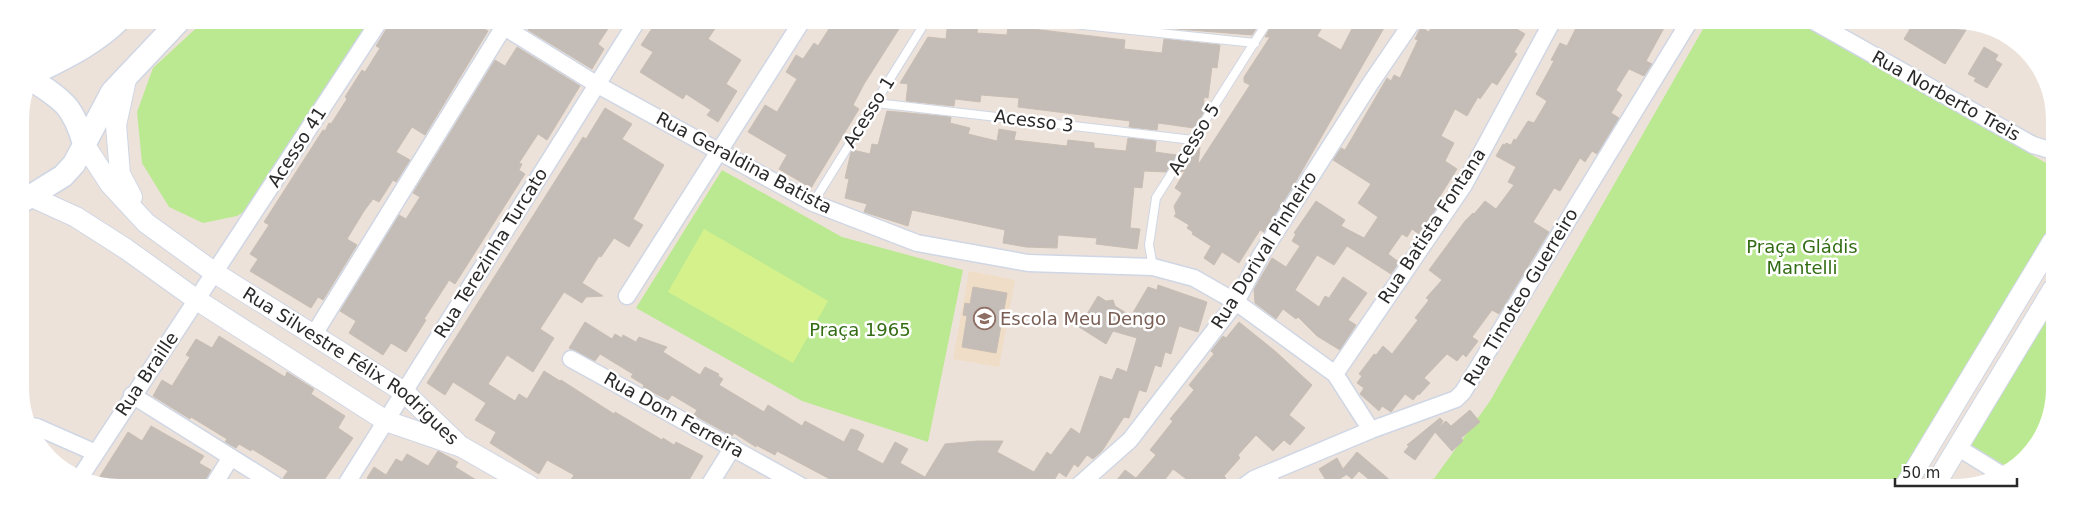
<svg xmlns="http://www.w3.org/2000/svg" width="2075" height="508" font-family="'DejaVu Sans',sans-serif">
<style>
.education{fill:#f0ddc7}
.green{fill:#bbe991}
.pitch{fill:#d5f18c}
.building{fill:#c4bcb7;stroke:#c8beb3}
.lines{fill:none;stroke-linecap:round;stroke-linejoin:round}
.service-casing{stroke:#cfd6e4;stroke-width:10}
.minor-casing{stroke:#cfd6e4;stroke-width:19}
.tertiary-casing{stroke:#cfd6e4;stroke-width:22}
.secondary-casing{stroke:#cfd6e4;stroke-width:25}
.service{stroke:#fff;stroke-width:8}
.minor{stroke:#fff;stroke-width:16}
.tertiary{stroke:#fff;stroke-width:20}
.secondary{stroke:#fff;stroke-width:22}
.labels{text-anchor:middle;stroke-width:5;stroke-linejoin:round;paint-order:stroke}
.street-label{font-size:18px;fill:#292929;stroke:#fff}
.park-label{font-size:18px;fill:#336d13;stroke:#fff}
.education-label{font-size:18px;fill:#785e54;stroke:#fff;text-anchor:start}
</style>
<rect width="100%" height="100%" fill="#ede2da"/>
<!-- education -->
<path class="education" d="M969,271L1015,280L999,367L953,359Z"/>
<!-- green -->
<path class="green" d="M205,20H372L259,202L237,216L203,223L169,207L142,163L137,112L153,68Z
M1707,22H1800L2053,167V229L1893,488L1428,487L1490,401Z
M722,170L842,237L963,270L928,442L802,401L636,308Z
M2053,304V409L2021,464L2009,468L1969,444Z"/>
<!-- pitch -->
<path class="pitch" d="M704,229L828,301L793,363L668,292Z"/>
<!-- building -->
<path class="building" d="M392,20H470L488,31L425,135L412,127L396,152L410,160L396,182L393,180L379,202L373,199L364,211L347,239L357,245L323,300L318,297L311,308L250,271L258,259L250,254L269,225L264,222L323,130L325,131L329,123L331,124L347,99L345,97L362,70L365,72L380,48L376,46Z
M534,20H597L613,21L598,44L604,49L592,69L528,30Z
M657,21H720L708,39L741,60L726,84L737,91L718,122L707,115L711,110L686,94L683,99L640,72L653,52L641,45Z
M834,21H904L864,84L853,105L859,109L811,188L779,169L787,155L748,132L765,105L777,112L797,79L786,72L796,55L803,59L814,43L818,46Z
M948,21L978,23L977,33L1007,35L1008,26L1125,40L1124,49L1162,53L1164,39L1220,45L1217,68L1212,67L1208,98L1204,97L1203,114L1194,128L1158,123L1157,130L1129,127L1130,121L1018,107L1019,98L981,95L980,102L955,99L954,106L906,101L908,84L900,83L928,37L946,39Z
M1166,21H1261L1252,35L1165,28Z
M1274,21H1326L1317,36L1341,50L1356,21H1388L1292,188L1264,232L1260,230L1239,263L1222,252L1214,265L1204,258L1211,246L1192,234L1193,232L1187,228L1189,225L1174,216L1176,214L1174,206L1182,193L1175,188L1185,171L1179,172L1189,156H1194L1200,147L1198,165L1250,85L1244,82V77L1270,37H1265Z
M1434,21H1518L1515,28L1525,34L1514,52L1517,54L1497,85L1492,82L1480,99L1478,97L1467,116L1455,109L1441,136L1454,143L1445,161L1457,169L1435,204L1438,206L1419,234L1412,229L1407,237L1402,234L1388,254L1399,262L1391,274L1347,246L1334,265L1317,255L1295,290L1319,307L1325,296L1329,298L1343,277L1367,293L1348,320L1356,325L1340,350L1317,336L1298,317L1296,319L1283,309L1276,319L1255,303L1254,289L1272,258L1286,267L1300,246L1292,241L1296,234L1294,233L1316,201L1345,220L1341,226L1364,238L1378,217L1358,203L1371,184L1333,160L1341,148L1345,150L1387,78L1391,81L1394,75L1400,78L1418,40L1415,39L1421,27L1429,32Z
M1579,22H1653L1664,28L1646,61L1652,64L1644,76L1629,69L1616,90L1622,95L1611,113L1619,118L1597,154L1592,151L1585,162L1580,158L1560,191L1554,188L1533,222L1549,232L1499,314L1492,310L1472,337L1478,341L1466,357L1463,354L1457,361L1447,354L1424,378L1430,383L1419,395L1418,394L1413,400L1405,394L1391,412L1382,406L1379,411L1360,394L1364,388L1357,383L1362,376L1359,374L1374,354L1376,355L1383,346L1392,354L1418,320L1415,318L1429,300L1426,298L1442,280L1429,270L1465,221L1473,213L1474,214L1485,201L1496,209L1514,185L1508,182L1516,167L1496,156L1503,144L1505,145L1506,143L1511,145L1514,139L1516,140L1528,121L1534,123L1547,101L1536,94L1554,61L1551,60L1560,43L1567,46Z
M1914,22H1918L1929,28L1933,22H1971L1945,64L1904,39Z
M517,47L580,86L547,140L538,134L519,163L522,164L519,170L525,174L455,284L449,280L446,285L424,319L426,320L406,352L391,343L383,355L349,333L356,321L340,311L399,215L406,219L420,197L413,193L495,60L505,66Z
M1984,47L1998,55L1995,60L2002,64L1987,88L1974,81L1976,78L1968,74Z
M605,108L632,124L622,139L664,165L633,219L643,225L629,247L614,238L601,257L599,256L582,283L603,296L586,297L582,303L564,292L540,329L554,338L533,372L507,355L488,384L515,401L519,394L527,399L544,371L560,381L561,380L614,414L615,412L662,440L663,438L674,445L676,442L703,456L685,487H608L594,478L590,486H567L574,475L547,460L539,474L490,443L496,432L475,420L486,403L453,382L445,395L427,383L583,137L586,139Z
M887,111L951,117L950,123L970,128L968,134L997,141L999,129L1016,132L1014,140L1067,146L1068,140L1094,143V148L1126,151L1128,138L1156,141L1155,152L1177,155L1166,172L1144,171L1142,188L1134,187L1130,228L1140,229L1137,249L1096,244L1097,238L1058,235L1057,248L1026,247L1003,243L1005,230L912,210L908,226L864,212L867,204L845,198L849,179L845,178L851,152L853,150L870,154L872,144L878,145Z
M1158,285L1207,302L1198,332L1179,326L1171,354L1165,352L1161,367L1155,365L1146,392L1139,390L1129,418L1124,417L1102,451L1093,459L1087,455L1078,467L1074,464L1066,477L1059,472L1050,487H845L777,451L775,455L756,445V447L734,433L732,436L694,415L697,410L672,395L668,400L643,387L644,385L631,377L633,374L600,354L595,361L569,348L585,322L612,339L615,334L622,338L623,335L636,342L639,337L667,347L663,352L700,375L705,367L719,374L718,376L723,379L719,385L764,412L768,405L802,426L805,421L844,442L851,429L858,431L864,435L857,450L883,464L895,442L908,449L900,463L925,477L945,444L978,441H1003L997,452L1034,472L1047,452L1051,455L1071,428L1080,434L1100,376L1112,380L1117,368L1127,372L1137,338L1113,331L1106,344L1079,327L1098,296L1106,301L1113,300L1115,306L1131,316L1148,287L1157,290Z
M973,287L1007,293L996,353L962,347L967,316L963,315L965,303L970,304Z
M1239,322L1275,351L1312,385L1289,415L1305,428L1290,445L1284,440L1273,451L1256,435L1238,455L1240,458L1224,476L1226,478L1218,487H1197L1173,469L1160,486L1156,483L1153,487H1124L1116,481L1125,470L1136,478L1156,455L1150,450L1173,421L1170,419L1194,390L1189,385L1214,354L1211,351L1223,336L1226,338Z
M219,336L285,377L287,372L314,389L311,394L345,416L338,428L353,438L320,486H296L283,478L288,471L252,449L251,451L239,444L236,448L225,442L227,439L191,417L190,419L153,396L162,380L172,386L190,357L186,355L196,339L212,348Z
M1470,410L1480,422L1461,438L1463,441L1452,451L1435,432L1415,460L1404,452L1409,446L1407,445L1440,418L1443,421L1439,427L1446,421L1451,426Z
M151,426L204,456L199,463L211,470L202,486H99L95,484L128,432L142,441Z
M438,451L458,462L455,467L486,486H369L372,482L367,478L374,467L386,475L396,459L402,462L407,454L428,466Z
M1357,452L1398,487H1378L1359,471L1352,479L1346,474V475L1329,485L1319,469L1337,458L1343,469Z"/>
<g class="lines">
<defs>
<path id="service" d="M1045,21L1255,43
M876,103L1193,140
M813,203L926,21
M1153,267L1149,245L1156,198L1268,21
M1266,474L1283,487"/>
<path id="minor" d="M493,20L596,84L813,203L917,243L1028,263L1153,267L1194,278L1236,302L1335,374L1371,430
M1815,22L2033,145L2053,151
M627,296L802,21
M313,336L508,20
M571,359L803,487
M1335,374L1464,185L1552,22
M132,395L277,486
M31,426L37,427L96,453
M1957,447L1999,473
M81,476L380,20
M213,486L231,457
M345,486L637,21
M708,487L733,447
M1077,487L1130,440L1236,302L1261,255L1370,84L1413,21
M1243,487L1254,479L1371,430L1456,399L1463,392L1689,22"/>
<g id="tertiary">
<path d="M127,75L116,125L120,174L132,197"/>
<path id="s1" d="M84,144L110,184L146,223L215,273L404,392L457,443"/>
<path d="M32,197L76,217L126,249L197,300L386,421L462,447L530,486"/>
<path d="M1904,488L2053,241"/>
<path d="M1933,488L2053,289"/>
</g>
<path id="secondary" d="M31,75C62,59 94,45 119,20
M29,78C62,99 73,105 84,144
M21,202L63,176L74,164L112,92L180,20"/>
</defs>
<!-- service casing -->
<use href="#service" class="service-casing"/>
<!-- minor casing -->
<use href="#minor" class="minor-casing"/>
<!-- tertiary casing -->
<use href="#tertiary" class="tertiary-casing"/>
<!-- secondary casing -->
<use href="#secondary" class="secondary-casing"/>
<!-- service -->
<use href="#service" class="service"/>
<!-- minor -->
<use href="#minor" class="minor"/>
<!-- tertiary -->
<use href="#tertiary" class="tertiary"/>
<!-- secondary -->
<use href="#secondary" class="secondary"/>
</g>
<!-- icons -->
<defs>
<symbol id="school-ring" viewBox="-11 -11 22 22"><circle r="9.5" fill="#fff" stroke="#8d6e63" stroke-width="1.5"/><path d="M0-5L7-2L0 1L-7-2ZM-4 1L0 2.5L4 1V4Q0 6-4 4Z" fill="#8d6e63"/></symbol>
</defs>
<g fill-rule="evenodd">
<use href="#school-ring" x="972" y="306" width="25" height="25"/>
</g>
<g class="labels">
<!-- street labels -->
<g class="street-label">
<text transform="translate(1946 96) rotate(29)" y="6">Rua Norberto Treis</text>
<text transform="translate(869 112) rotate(-58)" y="6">Acesso 1</text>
<text transform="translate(1034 121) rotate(7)" y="6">Acesso 3</text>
<text transform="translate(1194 139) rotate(-58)" y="6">Acesso 5</text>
<text transform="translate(297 147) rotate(-57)" y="6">Acesso 41</text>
<text transform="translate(744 163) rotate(28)" y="6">Rua Geraldina Batista</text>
<text transform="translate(1432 226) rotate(-57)" y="6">Rua Batista Fontana</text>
<text transform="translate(1264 250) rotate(-58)" y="6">Rua Dorival Pinheiro</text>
<text transform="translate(491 253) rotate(-58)" y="6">Rua Terezinha Turcato</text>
<text transform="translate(1521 297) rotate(-59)" y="6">Rua Timoteo Guerreiro</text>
<text dy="6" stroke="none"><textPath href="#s1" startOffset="351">Rua Silvestre Félix Rodrigues</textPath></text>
<text transform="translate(147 374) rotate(-56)" y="6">Rua Braille</text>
<text transform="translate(674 415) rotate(29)" y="6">Rua Dom Ferreira</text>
</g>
<!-- park labels -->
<g class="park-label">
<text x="1802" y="253">Praça Gládis<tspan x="1802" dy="21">Mantelli</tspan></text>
<text x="860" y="336">Praça 1965</text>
</g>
<!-- education labels -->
<g class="education-label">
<text x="1000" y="325">Escola Meu Dengo</text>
</g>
</g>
<!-- crop -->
<path d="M0 0H2075V508H0ZM119 29H1956A90 90 0 0 1 2046 119V389A90 90 0 0 1 1956 479H119A90 90 0 0 1 29 389V119A90 90 0 0 1 119 29Z" fill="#fff" fill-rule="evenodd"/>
<!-- scale -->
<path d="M1895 478v8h122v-8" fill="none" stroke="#292929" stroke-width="2.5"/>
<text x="1902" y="478" font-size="15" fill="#292929" stroke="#ffffff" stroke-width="4" paint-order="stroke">50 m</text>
</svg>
